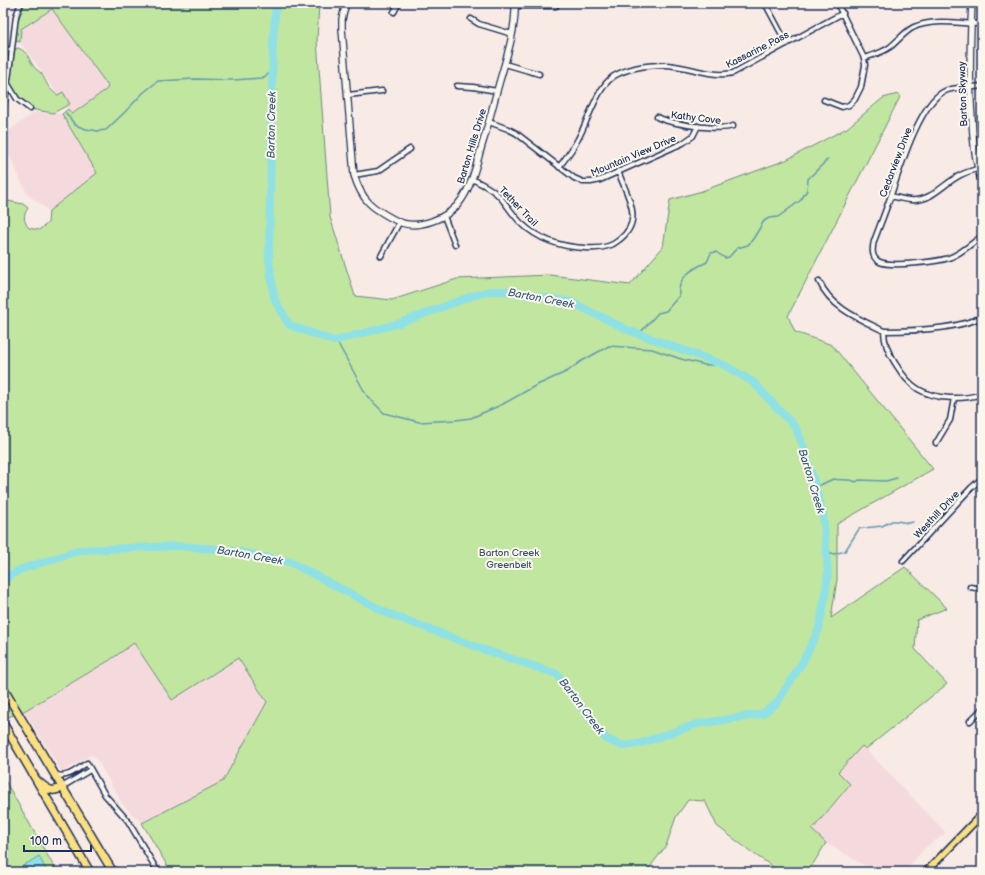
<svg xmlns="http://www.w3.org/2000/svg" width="985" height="875" font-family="'Balsamiq Sans',sans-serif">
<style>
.built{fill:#f5dadd}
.green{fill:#c1e6a0;stroke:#6e8a7f}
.water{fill:#8fe1e5;stroke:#619aaf}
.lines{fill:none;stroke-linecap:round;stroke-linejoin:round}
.stream{stroke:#619aaf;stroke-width:1.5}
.river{stroke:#8fe1e5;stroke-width:8}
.street-casing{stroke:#1b2f5e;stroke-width:7}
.secondary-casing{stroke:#1b2f5e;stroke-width:8}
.primary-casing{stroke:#1b2f5e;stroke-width:9}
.highway-casing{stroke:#1b2f5e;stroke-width:10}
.street{stroke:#fbf7ec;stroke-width:4}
.secondary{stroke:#fbf7ec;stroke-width:5.5}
.primary{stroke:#fbe080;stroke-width:6}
.highway{stroke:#fbe080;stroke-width:7}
.labels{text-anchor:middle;stroke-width:4;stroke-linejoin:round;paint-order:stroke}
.street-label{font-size:10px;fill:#1b2f5e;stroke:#fbf7ec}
.park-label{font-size:10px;fill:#3c546b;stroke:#fbf7ec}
.water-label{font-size:11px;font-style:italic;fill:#385c80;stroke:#fbf7ec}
</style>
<rect width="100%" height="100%" fill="#f8eae5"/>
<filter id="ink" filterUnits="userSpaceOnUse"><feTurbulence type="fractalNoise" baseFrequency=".025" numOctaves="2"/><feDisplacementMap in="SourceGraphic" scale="8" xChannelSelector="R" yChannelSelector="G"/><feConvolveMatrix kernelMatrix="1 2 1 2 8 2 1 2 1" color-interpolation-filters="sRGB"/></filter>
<g filter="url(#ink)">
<!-- built -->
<path class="built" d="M52,9L108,85L107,89L72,114L20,42L21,30Z
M35,112L62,114L97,173L49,211L27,194L3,141V135Z
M134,643L172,700L238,658L267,702L223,781L142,823L123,805L98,761L92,754L62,772L24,711L110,660Z
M862,745L946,833L926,847L904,872H876L826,843L811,831L850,784L838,772Z"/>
<!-- green -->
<path class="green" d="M25,3H319L317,41L330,217L355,296L392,300L457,279L550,275L630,285L663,247L670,200L702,191L786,160L847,128L883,98L898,94L900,97L788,316L795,332L832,345L933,469L837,524V580L831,618L905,567L947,608L917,620L915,649L947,684L866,749L862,746L838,772L850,784L812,830L826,843L808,872H781L754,854L717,826L705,801L688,800L676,817L666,846L646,872H171L142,823L223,781L267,702L238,658L172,700L134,643L110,660L24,711L3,719V200L23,204L28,208C23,215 23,221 29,228L39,230L48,223L49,211L97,173L62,114L68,109L72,114L107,89L108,86L52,9L21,29L20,42L16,41L17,23Z
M18,48C29,52 28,59 34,67C35,69 39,71 41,73C47,82 47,89 58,95L63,92L70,104L53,113L30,109L17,99L8,84L12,50Z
M3,777L57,872H3Z"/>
<!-- water -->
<path class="water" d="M39,856L47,872H13Z"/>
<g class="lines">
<!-- stream -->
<path class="stream" d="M66,113L75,125L86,129L98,131L106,130L125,112L143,93L158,81L195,79L234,80L262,78L272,72
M639,334L658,313L666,311L679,296C677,277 692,269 707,262L711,253L716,252L725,258L729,257L737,248L748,245L753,239L764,221L769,218L778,217L801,200L807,190L808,179L828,159
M336,340L367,396L384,413L419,422L456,420L471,418L503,404L535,386L568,371L580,362L609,346L652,349L681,359L705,365H724
M816,487L833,479C841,481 848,478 856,482L859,480L886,481L897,478
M826,551L834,554L845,551L859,529L864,528L882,526L892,521H897L908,523L913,522"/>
<!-- river -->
<path class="river" d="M3,580L19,570L81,550L179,546L229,550L290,562L387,613L482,649L557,674L581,707L606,739L623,746L638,744L697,724L762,714L777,703L803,661L819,629L825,597L828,573L823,513L805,451L796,428L753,382L724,365L628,330L571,302L504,291H490L472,296L400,323L334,341L289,325L274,298L269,259L273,43L276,3"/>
<defs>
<path id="street" d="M623,3L628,6L652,3
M765,3L787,44
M515,6H556
M394,12L399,3
M471,19L479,24L512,34
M3,49L12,50
M864,58C873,55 882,53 890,47C898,41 904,32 914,27C934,18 960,24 982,24
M505,64L539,74
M8,84L17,99L30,109
M457,86L473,87L497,91
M982,86C970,88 954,86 943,92C919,105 900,169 891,195C886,210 880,225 874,241C872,249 871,258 880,262C890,267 940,262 951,257C962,253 972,243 982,236
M348,95L382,91
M824,100L842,107L849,105L855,99L861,87L865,65L864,58L837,3
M3,113L9,73L16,16L21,3
M657,117C671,124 718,131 733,126
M489,122L508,129L516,133L574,178L583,182H591L600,180L683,143L693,136L698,126
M559,167C566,158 573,149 578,139C588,121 597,87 614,76C628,68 648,65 664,65C688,65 709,78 733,73L843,13
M354,175L378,171L410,149
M472,179C482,184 492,188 500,197C507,205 513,215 521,223C539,240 561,247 585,248C597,249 610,248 619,240C645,220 627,196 618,171
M891,196C899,198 907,201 916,200C932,199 943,185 957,177C963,173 970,171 977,169
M444,216L455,245
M381,256L399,223
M819,281C831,308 859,319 884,331C884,343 889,354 895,363C901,373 908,383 918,389C936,400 963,400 982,394
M884,331C912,331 957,329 982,317
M936,443L950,420L954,398
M903,561L971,488L982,478
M970,587L982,589
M970,721L982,709
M55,774C66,780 77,769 87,763L105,795L128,821L158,872
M62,787L90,770"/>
<path id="secondary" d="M346,3L342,19V29L354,175C362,201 372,208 395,220C416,232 450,218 462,199C473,183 477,161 483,142C489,122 494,101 500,80C507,56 516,29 515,3
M972,3C970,42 969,81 972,119C973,141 975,162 982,183"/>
<path id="primary" d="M926,872L982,814"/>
<path id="highway" d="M3,688L113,872
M3,723L90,872
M40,783C48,790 53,793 62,787"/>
</defs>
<!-- street casing -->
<use href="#street" class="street-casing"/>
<!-- secondary casing -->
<use href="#secondary" class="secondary-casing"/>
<!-- primary casing -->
<use href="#primary" class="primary-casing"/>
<!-- highway casing -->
<use href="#highway" class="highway-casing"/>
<!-- street -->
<use href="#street" class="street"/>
<!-- secondary -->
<use href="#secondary" class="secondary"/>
<!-- primary -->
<use href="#primary" class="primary"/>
<!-- highway -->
<use href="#highway" class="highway"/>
</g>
</g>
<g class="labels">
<!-- street labels -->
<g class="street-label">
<text transform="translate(757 49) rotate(-27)" y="4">Kassarine Pass</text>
<text transform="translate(962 94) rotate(-92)" y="4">Barton Skyway</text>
<text transform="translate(696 117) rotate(7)" y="4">Kathy Cove</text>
<text transform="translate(471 146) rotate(-73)" y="4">Barton Hills Drive</text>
<text transform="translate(633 155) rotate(-23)" y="4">Mountain View Drive</text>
<text transform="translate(895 162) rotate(-69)" y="4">Cedarview Drive</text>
<text transform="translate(519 206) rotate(46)" y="4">Tether Trail</text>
<text transform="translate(936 514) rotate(-47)" y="4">Westhill Drive</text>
</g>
<!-- park labels -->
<g class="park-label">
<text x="509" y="556">Barton Creek<tspan x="509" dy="12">Greenbelt</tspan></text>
</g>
<!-- water labels -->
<g class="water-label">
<text transform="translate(271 125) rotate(-89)" y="4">Barton Creek</text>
<text transform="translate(541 298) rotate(11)" y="4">Barton Creek</text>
<text transform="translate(812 481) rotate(73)" y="4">Barton Creek</text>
<text transform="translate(250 555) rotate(10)" y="4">Barton Creek</text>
<text transform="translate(582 706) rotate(53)" y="4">Barton Creek</text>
</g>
</g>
<!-- margin -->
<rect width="985" height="875" fill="none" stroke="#fbf7ec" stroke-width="16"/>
<rect x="8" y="8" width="969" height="859" fill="none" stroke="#1b2f5e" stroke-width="1.5" filter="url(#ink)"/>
<!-- scale -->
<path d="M24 845v6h67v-6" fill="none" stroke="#1b2f5e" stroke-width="2"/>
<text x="30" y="845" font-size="12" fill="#1b2f5e" stroke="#fbf7ec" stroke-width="3" paint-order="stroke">100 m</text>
</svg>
